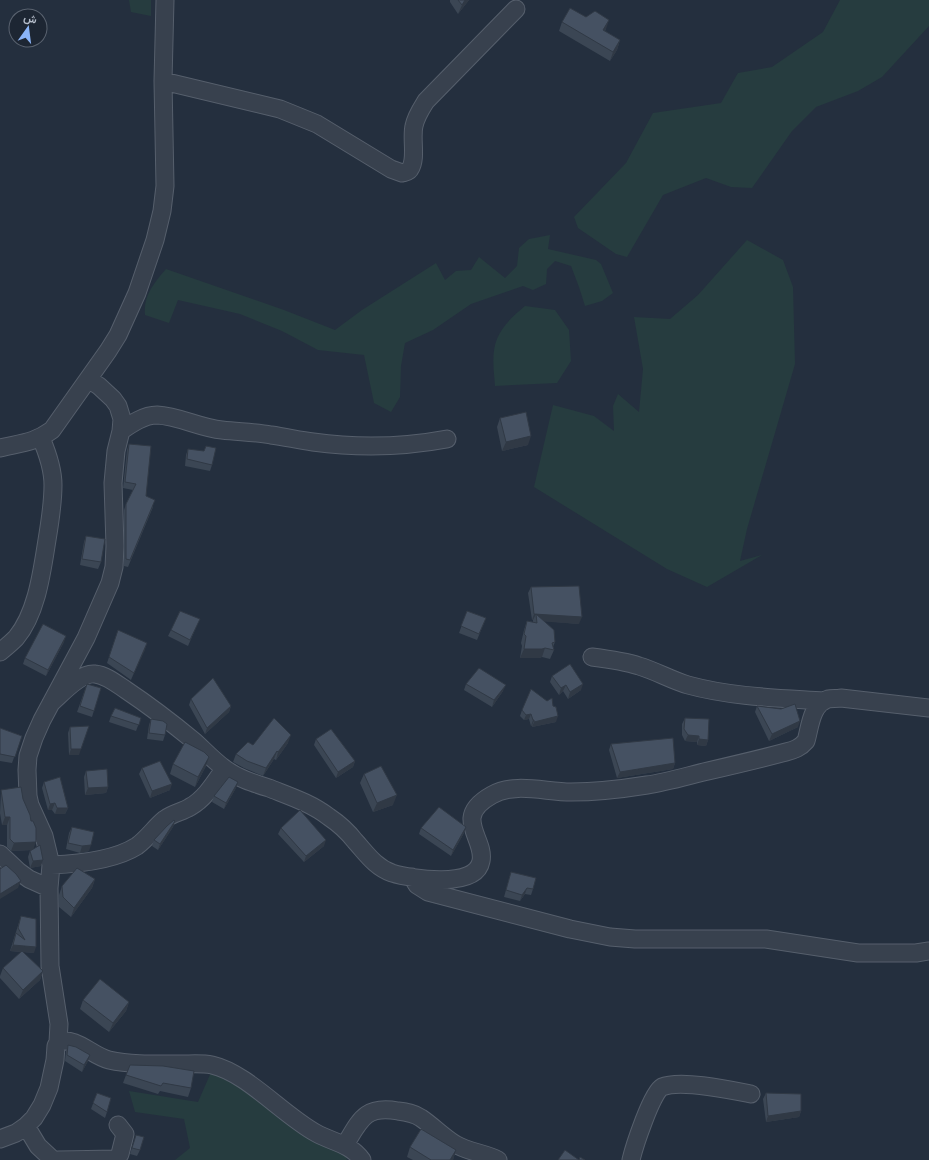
<svg xmlns="http://www.w3.org/2000/svg" width="929" height="1160" font-family="'Archivo Narrow',Vazirmatn,sans-serif">
<style>
.green{fill:#263c3f}
.lines{fill:none;stroke-linecap:round;stroke-linejoin:round}
.minor-casing{stroke:#565f6c;stroke-width:19}
.minor{stroke:#38414e;stroke-width:17}
.wall{fill:#3b4654}
.shaded-wall{fill:#303945}
.building{fill:#455162;stroke:#303945}
</style>
<rect width="100%" height="100%" fill="#242f3e"/>
<!-- green -->
<path class="green" d="M129,0H151V16L131,12Z
M840,0H929V26L882,77L858,91L816,107L792,131L752,188L731,187L706,178L663,195L627,257L616,254L578,228L574,217L626,163L653,113L721,103L738,73L772,67L823,32Z
M550,235L548,249L596,260L601,264L613,293L602,301L585,306L579,287L571,266L555,261L547,269L546,284L533,290L523,286L471,304L433,330L405,343L401,366L400,397L391,412L374,403L364,355L318,350L282,331L240,314L178,300L169,323L145,315C143,296 154,283 166,269L284,310L335,330L362,310L436,263L445,280L456,271L471,270L479,257L505,278L517,266L519,248L529,239Z
M747,240L783,260L793,287L795,364L747,529L740,561L762,555L707,587L667,569L534,487L553,405L594,416L614,431L613,406L618,394L639,412L643,369L634,317L670,319L698,295Z
M525,306L555,310L569,330L571,361L557,383L495,386C494,372 491,353 497,339C502,326 514,315 525,306Z
M212,1070L345,1152L347,1160H175L190,1148L184,1119L135,1112L129,1091L198,1102Z"/>
<g class="lines">
<defs>
<path id="minor" d="M163,81L280,109L317,124L391,169L402,173C405,172 409,172 410,169C417,159 411,138 414,126C416,116 421,109 426,101L516,9
M121,431C131,424 144,415 157,415C179,416 200,428 222,430C239,432 255,432 271,435C285,437 299,440 313,442C357,448 404,447 447,439
M0,448C21,443 34,443 52,430L108,351L118,335L137,293L155,240L162,211L165,186L163,81L165,0
M0,652C5,648 11,643 16,638C37,613 42,571 47,540C50,522 53,503 53,485C53,470 47,452 41,438
M592,657C608,659 624,661 639,666C656,671 671,680 688,685C732,697 778,698 824,701
M51,703C62,694 80,672 95,674C106,675 117,684 126,690C150,706 172,723 194,741C204,750 213,760 224,768C237,778 253,783 269,788C289,796 311,803 329,817C338,823 348,832 355,841C366,853 375,867 392,873C411,879 476,889 481,861C484,846 471,833 472,818C473,808 483,800 492,795C515,782 545,792 571,792C596,792 622,789 647,785C667,782 687,776 708,771C734,765 760,759 786,752C794,750 800,748 806,741C810,728 811,704 828,699C832,698 837,699 841,698L929,708
M0,854L18,871L29,879L49,888
M51,865C76,864 115,860 137,846C148,838 155,827 165,819C173,813 182,812 190,807C205,799 215,782 224,769
M412,877L417,885L428,892L570,929L610,937L635,939H766L858,953H916L929,951
M58,1042C76,1036 92,1056 109,1060C132,1065 157,1064 182,1064C191,1064 202,1063 212,1065C247,1073 283,1115 316,1133C332,1142 351,1144 362,1160
M26,1126L38,1146L53,1160
M0,1139L16,1133L26,1126L34,1118L42,1105L49,1088L55,1060L56,1046L58,1042L59,1024L50,966L49,888L51,865L44,836L30,805L28,796L27,770L28,756L34,738L42,720L86,638L110,583L114,567L115,546L113,483L116,451L121,431L122,419L118,406L113,399L99,386L88,379
M345,1145C360,1120 365,1105 398,1111C406,1112 414,1113 421,1118C433,1126 443,1137 455,1144C468,1152 485,1153 498,1160
M58,1160L117,1159L120,1154L125,1134L118,1125
M631,1160C634,1147 652,1092 662,1087C680,1079 731,1090 751,1094"/>
</defs>
<!-- minor casing -->
<use href="#minor" class="minor-casing"/>
<!-- minor -->
<use href="#minor" class="minor"/>
</g>
<!-- wall -->
<path class="wall" d="M450,0H469L458,14L450,2Z
M562,22L606,29L605,31L620,40L617,50L610,61L559,31Z
M500,418L528,445L502,451L497,427Z
M129,444L146,496L153,507L128,567L124,566V510L126,504L133,490L123,488L127,450Z
M188,449L212,465L210,471L185,466L186,455Z
M86,536L101,562L98,569L80,565L84,542Z
M531,587L579,624L544,621L555,642L553,647L554,650L550,659L542,657L539,658H520L522,646L521,643L524,630L527,621L533,622V620H532L528,593Z
M467,611L486,618L477,640L459,633Z
M197,625L188,646L168,636L171,630Z
M116,636L147,643L131,680L107,663Z
M64,642L46,676L23,664L25,658Z
M552,676L581,690L568,699L563,691L559,695L550,682Z
M87,684L101,688L92,717L77,712Z
M466,684L503,691L492,707L464,690Z
M191,699L231,706L229,712L205,734L189,705Z
M553,706L556,722L532,727V726H531L529,719L524,720L520,716L522,710Z
M757,706L798,727L769,741L755,712Z
M111,716L141,718L136,731L109,722Z
M685,718L708,740L706,746L697,745V742L685,741L682,735V724Z
M151,719L165,735L163,741L147,739L149,725Z
M70,727L79,755H69L68,733Z
M0,728L22,736L12,763L0,761Z
M316,739L355,761L353,767L336,778L314,745Z
M288,743L276,760L274,759L263,776L244,768L233,762L236,754L253,745Z
M611,744L675,763L673,769L617,778L609,750Z
M173,764L206,766L195,787L170,774Z
M142,768L170,790L150,798L139,774Z
M86,771L108,787L106,793L85,795L84,777Z
M364,774L393,805L373,812L360,783Z
M44,782L68,808L65,814H55L52,810H48L42,788Z
M236,788L224,809L212,802L214,796Z
M1,790L23,799L33,849L41,866L30,868L28,857L30,851L32,850L11,851L7,847V825H2L0,813Z
M175,821L173,827L158,850L152,846L154,840Z
M72,827L89,851L80,853L66,849L69,833Z
M281,828L324,846L304,862L278,834Z
M421,828L464,833L451,856L419,834Z
M511,872L533,889L531,895L525,894L520,901L504,897Z
M95,879L92,888L71,917L59,907V895L62,886Z
M21,916L34,953L23,952L43,971L40,980L19,999L0,978V976L3,968L21,952L10,951Z
M83,1000L129,1002L126,1011L109,1032L80,1009Z
M68,1045L90,1055L88,1061L82,1072L65,1061L66,1051Z
M126,1075L191,1088L188,1097L160,1091L158,1094L123,1083Z
M97,1093L107,1112L105,1118L91,1109Z
M766,1093L801,1111L799,1117L766,1122L763,1099Z
M136,1135L140,1150L137,1156L130,1154Z
M410,1147L456,1150L453,1160H413L407,1157Z"/>
<!-- shaded-wall -->
<path class="shaded-wall" d="M465,0H469L458,14L462,5Z
M609,20L606,29L600,40L603,30Z
M620,40L617,50L610,61L613,52Z
M531,436L528,445L502,451L506,442Z
M534,614H536L533,620H532Z
M536,614L582,617L579,624L537,621Z
M66,636L64,642L46,676L48,670Z
M147,643L145,650L131,680L134,673Z
M545,648L542,657L539,658H520L524,649Z
M583,684L581,690L568,699L570,692Z
M506,685L503,691L492,707L494,700Z
M566,685L563,691L559,695L561,688Z
M231,706L229,712L205,734L207,728Z
M531,714L529,719L524,720L526,715Z
M558,716L556,722L532,727L534,722Z
M533,720H534L532,726H531Z
M800,721L798,727L769,741L772,734Z
M291,735L288,743L276,760L278,752Z
M688,735L699,736L697,742L685,741Z
M699,739L708,740L706,746L697,745Z
M71,749H81L79,755H69Z
M277,751L274,759L263,776L266,768Z
M209,757L206,766L195,787L198,777Z
M355,761L353,767L336,778L338,772Z
M675,763L673,769L617,778L620,772Z
M238,782L236,788L224,809L226,803Z
M172,784L170,790L150,798L152,791Z
M108,787L106,793L85,795L88,788Z
M397,795L393,805L373,812L377,803Z
M55,803L52,810H48L50,804Z
M57,808H68L65,814H55Z
M5,817H10L7,825H2Z
M175,821L173,827L158,850L160,844Z
M466,827L464,833L451,856L453,850Z
M326,840L324,846L304,862L306,856Z
M36,842L33,850L11,851L14,843Z
M91,845L89,851L80,853L82,846Z
M43,860L41,866L30,868L33,861Z
M95,879L92,888L71,917L74,908Z
M21,881L18,888L0,899V894Z
M527,888L525,894L520,901L522,895Z
M13,945L36,947L34,953L10,951Z
M43,971L40,980L19,999L23,990Z
M129,1002L126,1011L109,1032L113,1023Z
M90,1055L88,1061L82,1072L84,1065Z
M801,1111L799,1117L766,1122L768,1116Z
M456,1150L453,1160H450Z"/>
<!-- building -->
<path class="building" d="M458,0H465L462,5Z
M570,8L586,17L595,11L609,20L603,30L620,40L613,52L562,22Z
M526,412L531,436L506,442L500,418Z
M129,444L151,446L146,496L155,500L130,560L126,559V504L136,484L125,482Z
M206,446L216,448L212,465L187,459L188,449L204,451Z
M86,536L105,539L101,562L82,559Z
M579,586L582,617L534,614L531,587Z
M180,611L200,619L190,640L171,630Z
M467,611L486,618L479,634L461,626Z
M536,614L554,630L555,642L552,643L554,650L545,648L542,649H524L526,636L524,634L527,621L537,623Z
M43,624L66,636L48,670L25,658Z
M118,630L147,643L134,673L109,657Z
M570,664L583,684L570,692L566,685L561,688L552,676Z
M479,668L506,685L494,700L466,684Z
M213,678L231,706L207,728L191,699Z
M87,684L101,688L94,711L80,706Z
M531,689L547,701L552,698L553,706L556,707L558,716L534,722V720H533L531,714L526,715L522,710Z
M795,704L800,721L772,734L757,706L781,709Z
M115,708L141,718L139,725L111,716Z
M274,718L291,735L278,752L277,751L266,768L247,761L236,754L248,742L253,745Z
M685,718L709,719L708,740L699,739V736L688,735L684,729Z
M151,719L163,721L167,724L165,735L149,733Z
M89,726L81,749H71L70,727Z
M0,728L22,736L15,757L0,754Z
M331,729L355,761L338,772L316,739Z
M673,738L675,763L620,772L611,744Z
M185,742L204,752L209,757L198,777L173,764Z
M160,761L172,784L152,791L142,768Z
M381,766L397,795L377,803L364,774Z
M107,769L108,787L88,788L86,771Z
M60,777L68,808H57L55,803L50,804L44,782Z
M229,777L238,782L226,803L214,796Z
M21,787L23,799L30,815L31,821H33L36,828V842L14,843L10,839V817H5L1,790Z
M439,807L466,827L453,850L421,828Z
M300,810L326,840L306,856L281,828Z
M174,820L175,821L160,844L154,840L167,826Z
M72,827L94,832L91,845L82,846L68,843Z
M40,845L43,860L33,861L30,851Z
M6,865L16,874L21,881L0,894V869Z
M77,868L95,879L74,908L63,897L62,886Z
M511,872L536,878L533,889L527,888L522,895L506,890Z
M21,916L36,919V947L13,945L16,933L25,940L18,928Z
M22,951L43,971L23,990L3,968Z
M100,979L129,1002L113,1023L83,1000Z
M68,1045L76,1047L90,1055L84,1065L67,1055Z
M130,1065L163,1066L194,1071L191,1088L163,1083L161,1086L126,1075Z
M97,1093L111,1098L107,1112L93,1103Z
M766,1093L801,1094V1111L768,1116Z
M421,1129L456,1150L450,1160H431L410,1147Z
M136,1135L144,1137L140,1150L132,1148Z
M565,1150L579,1160L580,1157L585,1160H558Z"/>
<!-- north arrow -->
<g transform="translate(28 28) rotate(14)"><circle r="19" fill="#1d2633" stroke="#59626f"/>
<path d="M0-3L7 15L0 10L-7 15Z" fill="#8ab4f8"/>
<text y="-6" font-size="11" font-weight="bold" text-anchor="middle" fill="#b4bcc9">ش</text>
</g>
</svg>
